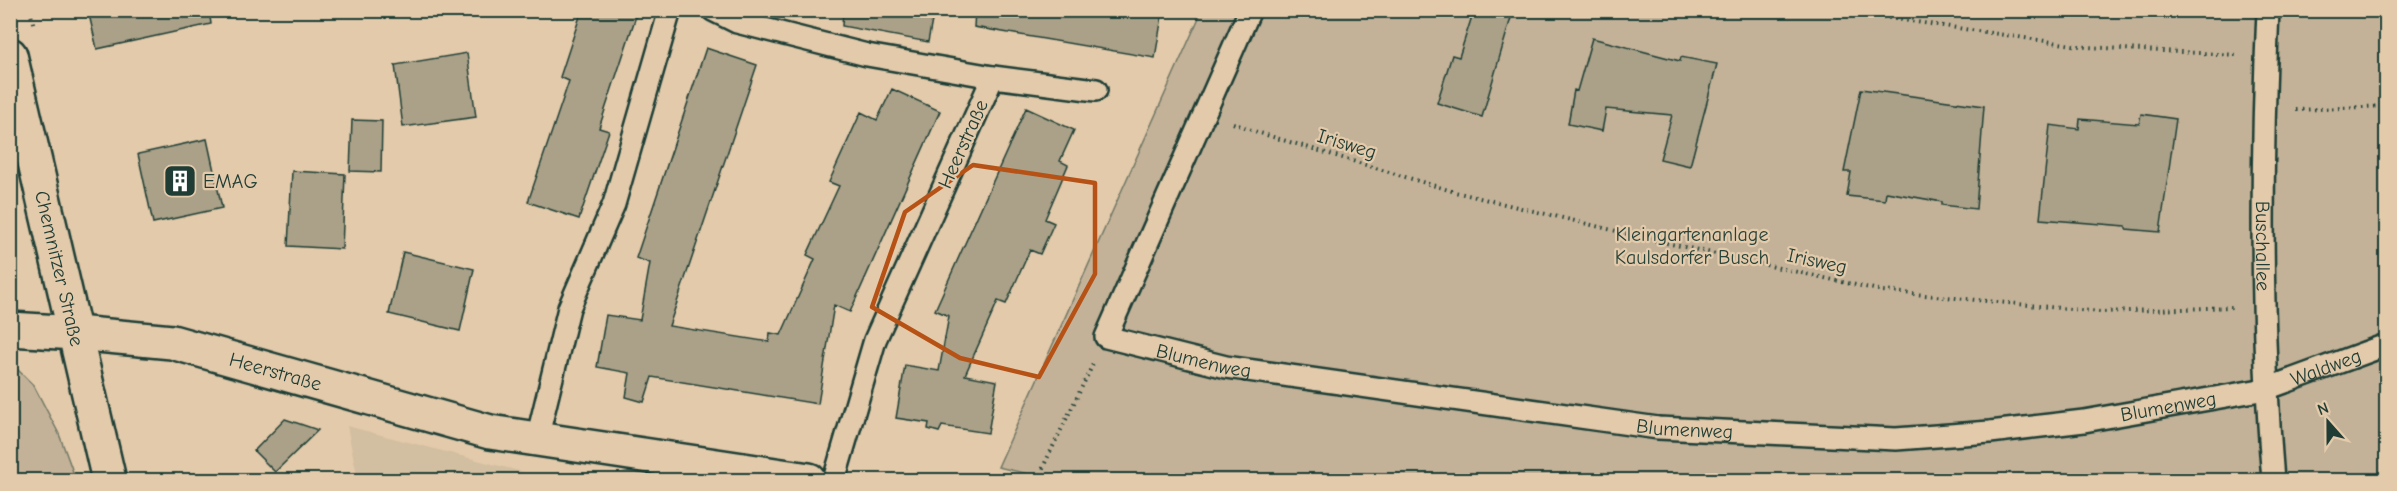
<svg xmlns="http://www.w3.org/2000/svg" width="2397" height="491" viewBox="0 0 2397 491" font-family="'Comic Neue',sans-serif">
  <rect width="100%" height="100%" fill="#e3caab"/>
  <filter id="ink" filterUnits="userSpaceOnUse"><feTurbulence type="fractalNoise" baseFrequency=".0167" numOctaves="2"/><feDisplacementMap in="SourceGraphic" scale="12" xChannelSelector="R" yChannelSelector="G"/><feConvolveMatrix kernelMatrix="1 2 1 2 8 2 1 2 1" color-interpolation-filters="sRGB"/></filter>
  <g filter="url(#ink)">
    <path fill="#d2bea0" d="M347,426L542,477L541,480H358Z"/>
    <path fill="#c3b298" stroke="#717866" stroke-width="1.5" d="M1202,11H2386V480H1055L998,467Z
      M11,363L34,386L59,434L76,480H11Z"/>
    <path fill="#aaa188" stroke="#1f3d34" stroke-width="1.5" d="M88,10H209L211,24L97,49Z
      M582,10H638L599,128L609,131L579,219L528,202L569,81L560,77Z
      M843,10H934L928,42L842,26Z
      M975,10H1163L1155,58L974,27Z
      M1474,10H1490L1511,18L1482,117L1437,103L1452,55L1459,57Z
      M1592,38L1680,61L1681,57L1717,64L1690,166L1660,159L1672,115L1606,109L1602,131L1568,124L1574,90L1577,91Z
      M706,48L757,65L669,326L769,342L770,333L781,335L815,259L807,255L839,186L829,182L861,112L877,120L892,89L940,111L850,312L834,305L818,404L652,377L644,402L626,397L630,373L597,367L606,315L640,320L650,263L636,258Z
      M467,53L476,117L403,127L395,65Z
      M1861,89L1984,106L1976,209L1942,205V202L1886,192L1885,200L1847,196L1851,172H1844Z
      M1026,108L1074,130L1060,161L1068,165L1045,219L1054,223L1040,254L1030,250L1006,304L998,301L965,375L997,381L988,433L942,426L939,432L928,429L929,423L896,418L905,365L939,371L949,316L935,310Z
      M2141,114L2176,119L2160,232L2126,229V226L2040,219L2050,125L2079,129L2080,119L2139,124Z
      M352,120L382,121L381,172L350,171Z
      M207,139L222,208L153,223L138,154Z
      M292,171L345,174L342,249L288,246Z
      M403,252L474,269L460,331L389,314Z
      M285,419L318,430L275,472L254,451Z"/>
    <g fill="none" stroke-linecap="round" stroke-linejoin="round">
      <g stroke="#1f3d34" stroke-width="26">
        <g id="lane">
          <path d="M713,10L737,22L867,55L993,77L875,340L834,480"/>
          <path id="s1" d="M1250,10L1106,337L1226,367L1658,428L1896,439L1990,432L2084,421L2266,389L2386,345"/>
          <path id="s2" d="M2268,10C2261,167 2260,324 2273,480"/>
          <path d="M993,77L1096,90"/>
          <path d="M537,439L569,308L614,204L670,10"/>
        </g>
      </g>
      <g stroke="#1f3d34" stroke-width="38">
        <g id="street">
          <path id="s3" d="M76,333L172,342L490,432L809,480"/>
        </g>
      </g>
      <g stroke="#1f3d34" stroke-width="38">
        <g id="secondary">
          <path id="s4" d="M10,55L109,480"/>
          <path d="M10,329L76,333"/>
        </g>
      </g>
      <path stroke="#1f3d34" stroke-width="4" stroke-dasharray="1.5 4.5" stroke-linecap="butt" d="M30,10L34,27
        M1835,10L2086,47L2237,55
        M2296,110L2386,106
        M1233,123L1260,133L1455,192L1662,242L1883,291L2101,312L2234,307
        M1039,480L1044,465L1093,364"/>
      <use href="#lane" stroke="#e3caab" stroke-width="21"/>
      <use href="#street" stroke="#e3caab" stroke-width="33"/>
      <use href="#secondary" stroke="#e3caab" stroke-width="33"/>
    </g>
  </g>
  <path fill="none" stroke="#b65216" stroke-width="4.5" stroke-linejoin="round" d="M973,165L1095,183V274L1039,377L960,358L872,307L905,212Z"/>
  <defs>
    <g id="building-square" transform="scale(1.725)"><rect x="-9" y="-9" width="18" height="18" rx="4" fill="#1f3d34" stroke="#e3caab"/><path d="M-4-6H4V6H1V3H-1V6H-4ZM-2.5-4.3h1.7v1.8h-1.7ZM.8-4.3h1.7v1.8H.8ZM-2.5-1h1.7V.8h-1.7ZM.8-1h1.7V.8H.8Z" fill="#fff"/></g>
  </defs>
  <g fill-rule="evenodd">
    <use href="#building-square" x="180" y="181"/>
  </g>
  <g text-anchor="middle" dominant-baseline="central" stroke-width="4.5" stroke-linejoin="round" paint-order="stroke">
    <g font-size="20" fill="#1f3d34" stroke="#e3caab">
      <text transform="translate(963 144) rotate(-66)">Heerstraße</text>
      <text transform="translate(1347 144) rotate(17)">Irisweg</text>
      <text stroke="none"><textPath href="#s2" startOffset="236">Buschallee</textPath></text>
      <text transform="translate(1817 261) rotate(12)">Irisweg</text>
      <text stroke="none"><textPath href="#s4" startOffset="219">Chemnitzer Straße</textPath></text>
      <text stroke="none"><textPath href="#s1" startOffset="458">Blumenweg</textPath></text>
      <text stroke="none"><textPath href="#s1" startOffset="1593">Waldweg</textPath></text>
      <text stroke="none"><textPath href="#s3" startOffset="204">Heerstraße</textPath></text>
      <text stroke="none"><textPath href="#s1" startOffset="1430">Blumenweg</textPath></text>
      <text stroke="none"><textPath href="#s1" startOffset="944">Blumenweg</textPath></text>
    </g>
    <g font-size="20" fill="#1f3d34" stroke="#e3caab" text-anchor="start">
      <text x="203" y="181">EMAG</text>
    </g>
    <g font-size="20" fill="#274339" stroke="#e3caab">
      <text x="1692" y="234">Kleingartenanlage<tspan x="1692" dy="23">Kaulsdorfer Busch</tspan></text>
    </g>
  </g>
  <rect width="2397" height="491" fill="none" stroke="#e3caab" stroke-width="36"/>
  <rect x="18" y="18" width="2361" height="455" fill="none" stroke="#1f3d34" stroke-width="2" filter="url(#ink)"/>
  <g transform="translate(2328 422) rotate(339)" stroke="#e3caab" stroke-width="4.5" paint-order="stroke">
  <path d="M0-4.5L10 22L0 15L-10 22Z" fill="#1f3d34"/>
  <text y="-9" font-size="16" font-weight="bold" text-anchor="middle" fill="#1f3d34">N</text>
  </g>
</svg>
